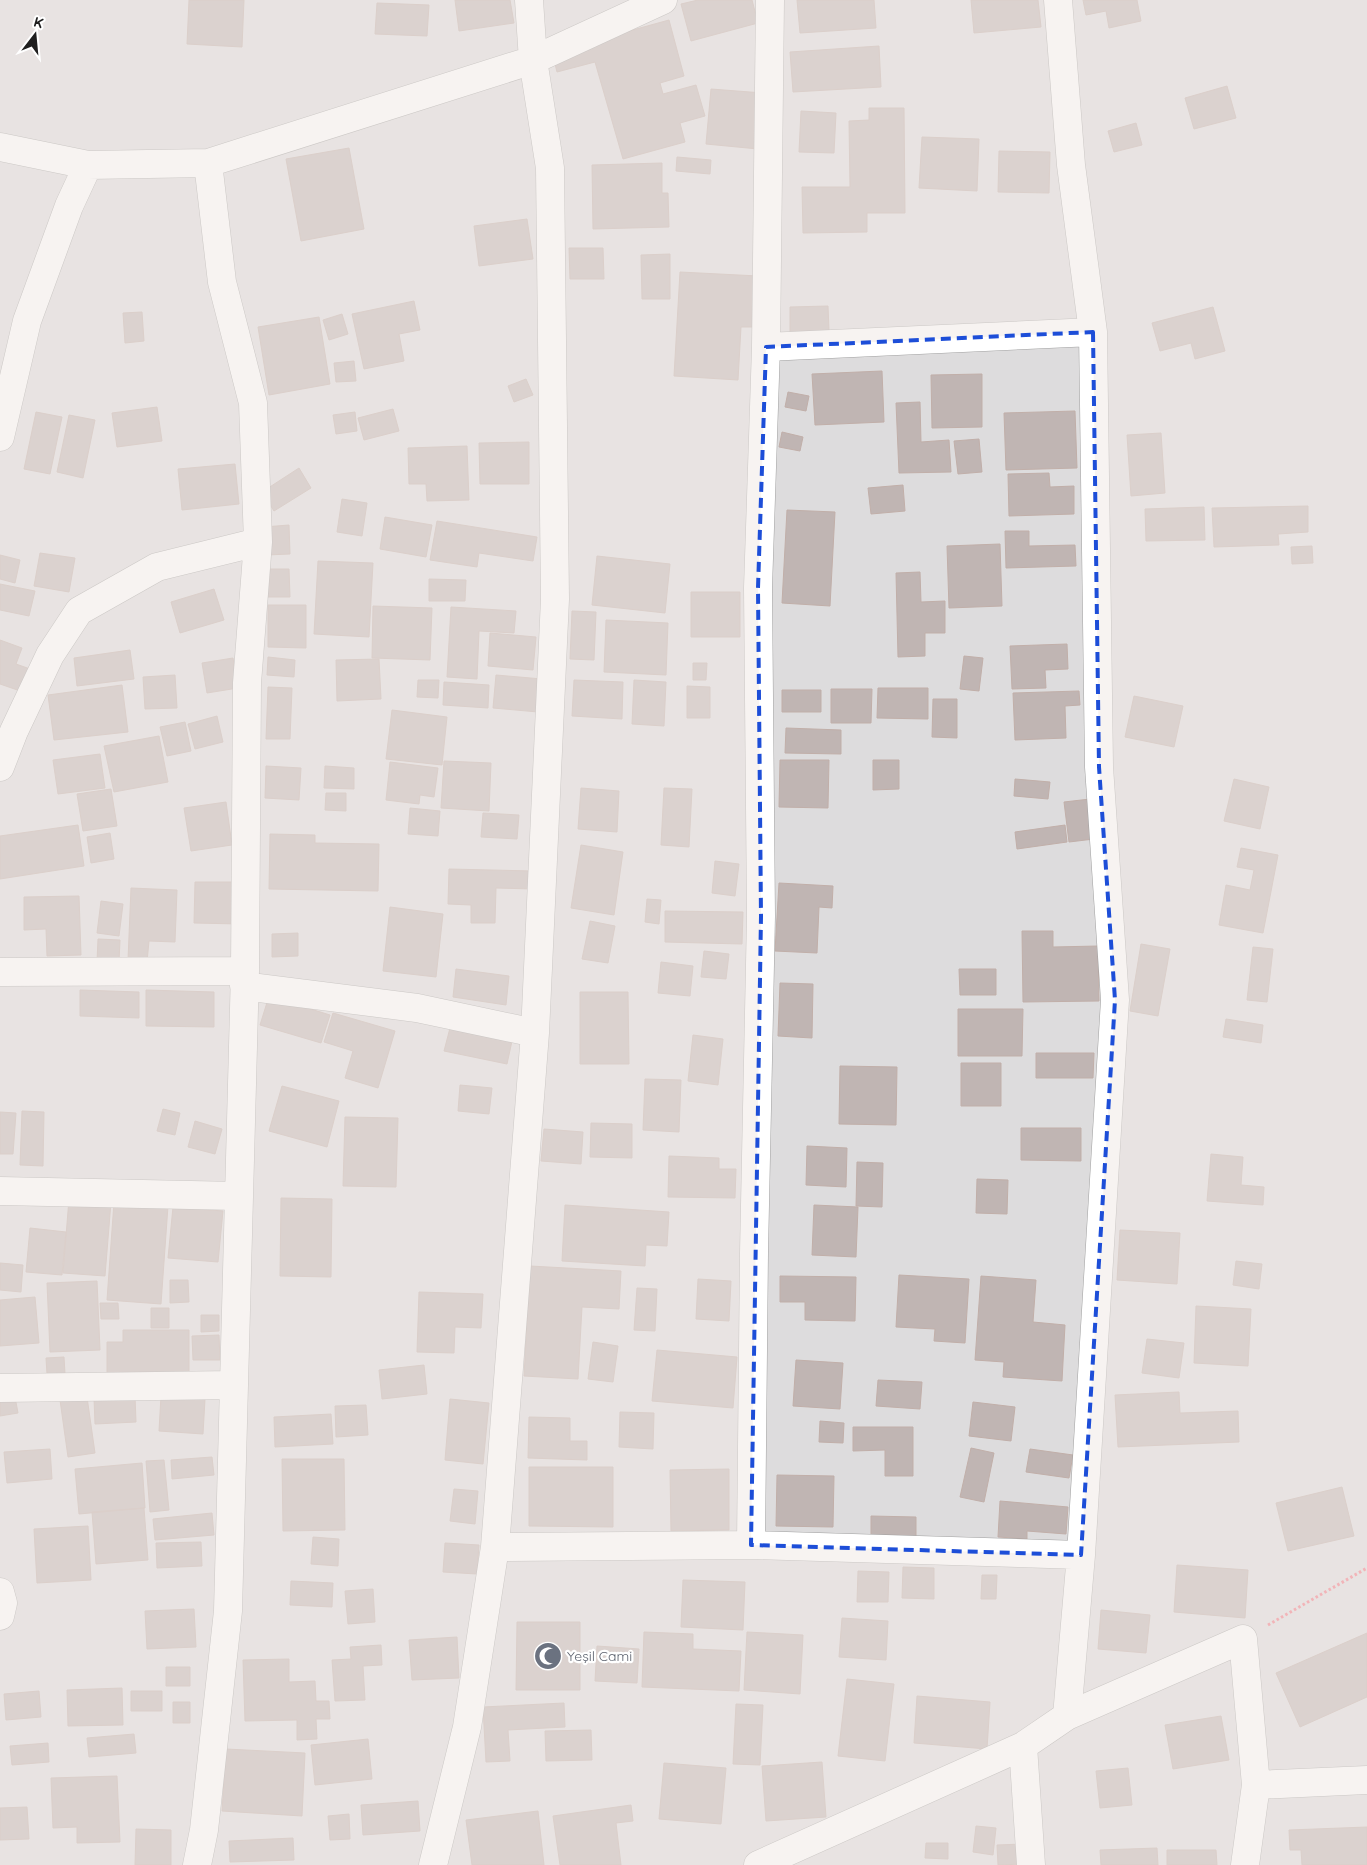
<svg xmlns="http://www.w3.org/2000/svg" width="1367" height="1865" viewBox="0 0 1367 1865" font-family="Quicksand,sans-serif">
  <rect width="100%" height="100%" fill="#f0eae6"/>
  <path fill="#dddcdd" d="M0,0H1367V1865H0Z"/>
  <path fill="#c0b5b3" stroke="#c1afa9" d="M189,0H244L242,47L187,44Z
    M455,0H510L514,23L459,31Z
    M698,0H752L758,23L691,41L681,4Z
    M797,0H874L876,28L800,33Z
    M971,0H1038L1041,27L974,33Z
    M1083,0H1137L1141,21L1109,28L1106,11L1086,15Z
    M377,3L429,5L427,36L375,34Z
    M669,20L684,76L660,83L663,94L696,85L705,116L680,123L685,142L623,159L595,62L557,72L553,56L582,44Z
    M879,46L881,87L793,92L790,52Z
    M1227,86L1236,118L1194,129L1185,98Z
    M711,89L763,93L758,149L706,144Z
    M869,108H904L905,213H867V232L803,233L802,187H850L849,121L869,120Z
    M801,111L836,113L834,153L799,152Z
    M1136,123L1142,145L1114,152L1108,131Z
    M922,137L979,139L977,191L919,188Z
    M349,148L364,229L301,241L286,159Z
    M999,151L1050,152L1049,193L998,192Z
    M677,157L711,160L710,174L676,171Z
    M662,163V193H668L669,227L593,229L592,165Z
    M527,219L533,259L479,266L474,226Z
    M569,248H603L604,279H570Z
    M670,254V299H642L641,255Z
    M680,272L758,276L755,327H741L738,380L674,376Z
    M414,301L420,330L399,334L404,361L364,369L352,314Z
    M828,306L829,331L790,333V307Z
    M1213,307L1225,351L1195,359L1191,343L1160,351L1152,323Z
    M142,312L144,341L125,343L123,313Z
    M342,314L348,334L329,340L323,320Z
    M319,317L330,384L269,395L258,327Z
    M354,361L356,381L336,382L334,363Z
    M882,371L884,422L815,425L812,374Z
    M982,374V427L932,428L931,375Z
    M526,379L533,395L514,402L508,386Z
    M788,392L809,396L806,411L785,407Z
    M920,402L921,442L949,440L951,472L899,473L896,403Z
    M157,407L162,441L117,447L112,413Z
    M393,409L399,431L364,440L358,418Z
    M1075,411L1077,468L1006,470L1004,413Z
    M36,412L62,417L50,474L24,469Z
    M355,412L357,431L336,434L333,415Z
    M69,415L95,420L83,478L57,472Z
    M782,432L803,437L800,451L779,447Z
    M1161,433L1165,493L1131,496L1127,435Z
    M979,439L982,472L958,474L954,441Z
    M529,442V484H480L479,443Z
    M467,446L469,500L427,501L426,484H409L408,448Z
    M235,464L239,504L182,510L178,469Z
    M299,468L311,488L274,511L262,492Z
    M1049,473L1050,487L1074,486V514L1009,516L1008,474Z
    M903,485L905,511L871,514L868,488Z
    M342,499L367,503L362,536L337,532Z
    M1308,506V532L1278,534L1279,545L1214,547L1212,508Z
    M1204,507L1205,540L1146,541L1145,509Z
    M787,510L835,512L830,606L782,603Z
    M385,517L432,525L426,557L380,549Z
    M437,521L537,537L533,561L479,553L477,567L430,560Z
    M289,525L290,554L266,555L264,527Z
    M1005,531H1029V546L1075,545L1076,566L1006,568Z
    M1000,544L1002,606L949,608L947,546Z
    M1312,546L1313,563L1292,564L1291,547Z
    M40,553L75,558L69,592L34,586Z
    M0,555L20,560L15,583L0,579Z
    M597,556L670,564L665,613L592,605Z
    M318,561L373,563L369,637L314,634Z
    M265,569H289L290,597H265Z
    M920,572L921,602L945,601V633H925V656L898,657L896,573Z
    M429,579L466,580L465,601H429Z
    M0,584L35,591L29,616L0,610Z
    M214,589L224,620L180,633L171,602Z
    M691,592H740V637H691Z
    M268,605H306V648L268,647Z
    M373,606L432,608L430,660L372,658Z
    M451,607L516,611L514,633L479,631L477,679L447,677Z
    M572,611L596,612L594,660L570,659Z
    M606,620L668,623L666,675L604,672Z
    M490,633L536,637L533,670L488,666Z
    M0,640L22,648L16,664L33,670L26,693L0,684Z
    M1067,644L1068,669L1045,670L1046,688L1012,689L1010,646Z
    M130,650L134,679L77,686L74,658Z
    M964,656L983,658L979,691L960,689Z
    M268,657L295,660L294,677L267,675Z
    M233,658L238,688L207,693L202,663Z
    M379,659L381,699L337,701L336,660Z
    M693,663H707L706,680H693Z
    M175,675L177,708L145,709L143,677Z
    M496,675L542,679L538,712L493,708Z
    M418,680H439L438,698L417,697Z
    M574,680L623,682L622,719L572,716Z
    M634,680L666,682L664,726L632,724Z
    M444,682L489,685L488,708L443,705Z
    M122,685L128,732L54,740L48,695Z
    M687,686L710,687V718H687Z
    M268,687L292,688L290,739H266Z
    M878,688H928V719L877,718Z
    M831,689H872L871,723H831Z
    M782,690H821V712H782Z
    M1079,691L1080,705L1065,706L1066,738L1015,740L1013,693Z
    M1134,696L1183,706L1174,747L1125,737Z
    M933,699H957V738L932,737Z
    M392,710L447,717L442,765L386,759Z
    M217,716L223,742L195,749L188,724Z
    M185,722L191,751L167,756L160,727Z
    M786,728L841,730V754L785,753Z
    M159,736L168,782L114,792L104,746Z
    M100,754L105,788L58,794L53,760Z
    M780,760H829L828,808L779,807Z
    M873,760H899V789L873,790Z
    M444,761L491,763L489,811L441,808Z
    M390,762L438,768L434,797L420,795L419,804L386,800Z
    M266,766L301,768L299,800L265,798Z
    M325,766L354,768V789L324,788Z
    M1015,779L1050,782L1048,799L1014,796Z
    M1234,779L1269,787L1260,829L1224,821Z
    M581,788L619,791L617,832L578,829Z
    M664,788L692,789L689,847L661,845Z
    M111,789L117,826L83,831L77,794Z
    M326,793H346V811L325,810Z
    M1090,799L1094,839L1069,842L1064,802Z
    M226,802L232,845L191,851L184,808Z
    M410,808L440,811L438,836L408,834Z
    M483,813L519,815L517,839L481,837Z
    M78,825L84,866L0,879V836Z
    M1065,825L1067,842L1017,849L1015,832Z
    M110,833L114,859L91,863L87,837Z
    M270,834L315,835V843L379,844L378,891L269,889Z
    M581,845L623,852L614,915L571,908Z
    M1241,848L1278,855L1263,933L1219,925L1226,885L1250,890L1254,870L1237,867Z
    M715,861L739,864L735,896L712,893Z
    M449,869L533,871V889L496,888L495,923H471V905L448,904Z
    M195,882H240V924L194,923Z
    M779,883L833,886L832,908L819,907L817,953L775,951Z
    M131,888L177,890L175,942L149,941L147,962L128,960Z
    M79,896L81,955L47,956L46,929L24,930V897Z
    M647,899L661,900L659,924L645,922Z
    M101,901L123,904L119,936L97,933Z
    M390,907L443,914L436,977L383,971Z
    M665,911L743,912L742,944L665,942Z
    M590,921L615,926L608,963L582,959Z
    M1022,931H1053V947L1098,946L1099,1001L1023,1002Z
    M298,933V956L272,957V934Z
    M98,939L120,940L119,962H97Z
    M1141,944L1170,949L1158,1016L1130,1011Z
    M1253,947L1273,949L1267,1002L1247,1000Z
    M704,951L729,954L726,979L701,977Z
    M661,962L693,966L690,996L658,993Z
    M456,969L509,976L506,1005L453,997Z
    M959,969H996V995H960Z
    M780,983L813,984L812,1038L778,1036Z
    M80,990L139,992V1018L80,1016Z
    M146,990L214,992V1027L146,1026Z
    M580,992H628L629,1064H580Z
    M269,996L330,1015L321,1043L260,1025Z
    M958,1009H1023L1022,1056H958Z
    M333,1013L395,1031L378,1088L345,1078L353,1051L324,1042Z
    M1226,1019L1263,1025L1261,1043L1223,1037Z
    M450,1028L512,1041L507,1064L444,1051Z
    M693,1035L723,1039L718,1085L688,1081Z
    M1036,1053H1094L1093,1078H1036Z
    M961,1063H1001V1106H961Z
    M840,1066L897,1067L896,1125L839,1124Z
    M645,1079L681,1080L679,1132L643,1130Z
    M460,1085L492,1088L489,1114L458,1111Z
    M282,1086L339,1101L327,1147L269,1131Z
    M163,1109L180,1113L175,1135L157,1131Z
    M22,1111L44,1112L43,1166L20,1165Z
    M0,1112L16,1113L13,1154H0Z
    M345,1117L398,1118L396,1187L343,1186Z
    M195,1121L222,1129L215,1154L188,1147Z
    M591,1123L632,1124V1158L590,1157Z
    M1021,1128H1081V1161L1021,1160Z
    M544,1129L583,1132L581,1164L541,1161Z
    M807,1146L847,1148L846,1187L806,1185Z
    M1211,1154L1243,1157L1241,1185L1264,1187L1263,1205L1207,1201Z
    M669,1156L719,1158V1169H736L735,1198L668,1197Z
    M857,1162L883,1163L882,1207L856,1206Z
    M977,1179L1008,1180L1007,1214L976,1213Z
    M281,1198L332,1199L331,1277L280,1276Z
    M69,1199L111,1202L105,1276L63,1273Z
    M114,1202L168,1206L161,1304L107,1300Z
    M565,1205L669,1212L667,1246L646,1245L645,1266L562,1261Z
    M814,1205L858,1207L856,1257L812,1255Z
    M173,1207L223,1211L218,1262L168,1258Z
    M30,1228L66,1232L62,1275L26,1272Z
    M1120,1230L1180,1233L1177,1284L1117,1280Z
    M1236,1261L1262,1264L1259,1289L1233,1285Z
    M0,1263L23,1265L21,1292L0,1290Z
    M530,1266L621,1271L619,1309L582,1307L578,1379L524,1376Z
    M899,1275L969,1279L965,1343L934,1341L935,1329L896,1327Z
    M780,1276L856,1277L855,1321L805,1320V1302H780Z
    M981,1276L1036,1280L1033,1322L1065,1325L1062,1381L1003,1377L1004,1362L975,1360Z
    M698,1279L731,1281L729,1321L696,1319Z
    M170,1280H188L189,1302L170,1303Z
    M97,1281L100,1350L50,1352L47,1283Z
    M637,1288L657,1289L655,1331L634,1330Z
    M419,1292L483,1294L481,1328L455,1327L454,1353L417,1352Z
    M35,1297L39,1343L0,1346V1300Z
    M100,1303H118L119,1319H101Z
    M1196,1306L1251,1309L1248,1366L1194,1363Z
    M151,1308H169V1328H151Z
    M201,1315H219V1331L201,1332Z
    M123,1330H189V1382H107V1342H123Z
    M219,1335L220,1360H193L192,1336Z
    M1147,1339L1184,1343L1179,1378L1142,1373Z
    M593,1342L618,1346L613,1382L588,1379Z
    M657,1350L737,1357L733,1408L652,1401Z
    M64,1357L65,1374H47L46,1358Z
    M796,1360L843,1363L840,1409L793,1406Z
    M424,1365L427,1394L382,1399L379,1370Z
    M878,1380L922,1382L920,1409L876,1406Z
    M1179,1392L1180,1413L1238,1411L1239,1442L1118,1447L1115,1395Z
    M135,1396L136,1422L95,1424L94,1398Z
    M161,1396L205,1399L203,1434L159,1431Z
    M15,1397L18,1413L0,1416V1399Z
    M87,1397L95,1453L68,1457L60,1400Z
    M450,1399L489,1403L483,1464L445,1460Z
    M973,1402L1015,1407L1011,1441L969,1436Z
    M366,1405L368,1435L336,1437L335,1406Z
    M620,1412L654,1413L653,1449L619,1447Z
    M331,1414L333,1444L275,1447L274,1417Z
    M529,1417L570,1418V1441H587V1460L528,1458Z
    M820,1421L844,1423L843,1443L819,1442Z
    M853,1427H913V1476H885V1450L853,1451Z
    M971,1448L994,1453L984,1502L960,1497Z
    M50,1449L52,1479L7,1483L4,1452Z
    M1030,1449L1073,1455L1069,1478L1026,1472Z
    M212,1457L214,1475L172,1479L171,1460Z
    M282,1459H344L345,1530L283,1531Z
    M164,1460L169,1510L150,1512L146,1461Z
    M142,1463L145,1508L79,1514L75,1469Z
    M529,1467H613V1527L529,1526Z
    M729,1469V1530L671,1531L670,1470Z
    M777,1475L834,1476L833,1527L776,1526Z
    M1342,1487L1354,1536L1288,1551L1276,1503Z
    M454,1489L478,1491L475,1524L450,1521Z
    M1000,1501L1068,1507L1066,1534L1027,1531V1539L998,1537Z
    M144,1508L148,1560L96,1564L92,1512Z
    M212,1513L214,1535L155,1540L153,1519Z
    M871,1516L916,1517V1538L871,1537Z
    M88,1526L91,1580L37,1583L34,1529Z
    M313,1537L339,1539L338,1566L311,1564Z
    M201,1542L202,1566L157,1568L156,1543Z
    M445,1543L479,1545L477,1574L443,1572Z
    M1177,1565L1248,1570L1245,1618L1174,1612Z
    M903,1567L934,1568V1599L902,1598Z
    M858,1571L889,1572L888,1602H857Z
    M982,1575H997L996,1599H981Z
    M683,1580L745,1582L743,1630L681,1627Z
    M291,1581L333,1583L332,1607L290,1605Z
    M373,1589L375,1622L348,1624L345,1591Z
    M194,1609L196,1647L147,1649L145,1611Z
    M1101,1610L1150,1615L1146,1653L1098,1649Z
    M842,1618L888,1621L886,1660L839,1657Z
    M517,1622H580V1690H516Z
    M644,1632L693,1634V1649L741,1651L739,1691L642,1687Z
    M747,1632L803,1635L800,1694L744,1690Z
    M1367,1633V1697L1300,1727L1276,1673Z
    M457,1637L459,1678L412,1680L409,1640Z
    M381,1645L382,1665L363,1666L365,1700L335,1701L332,1660L351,1659L350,1647Z
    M597,1646L639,1649L637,1683L595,1681Z
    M289,1659V1682L315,1681L316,1701H329L330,1719H316L317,1739L297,1740V1720L245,1721L243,1660Z
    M166,1667H190V1686H166Z
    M847,1679L894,1684L885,1761L838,1756Z
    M122,1688L123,1725L68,1726L67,1690Z
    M39,1691L41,1717L6,1720L4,1694Z
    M131,1691H162V1711H131Z
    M917,1696L990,1702L987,1749L914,1743Z
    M173,1702H190V1723H173Z
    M564,1703L565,1727L508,1730L510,1761L486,1762L483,1707Z
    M736,1704L763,1705L760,1765L733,1764Z
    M1221,1716L1229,1760L1173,1769L1165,1725Z
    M591,1730L592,1760L546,1761L545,1731Z
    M134,1734L136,1753L89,1757L87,1738Z
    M368,1739L372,1779L315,1785L311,1745Z
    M48,1743L49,1762L12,1765L10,1746Z
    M226,1749L305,1753L302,1816L222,1811Z
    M822,1762L826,1817L766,1821L762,1766Z
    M664,1763L726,1768L721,1824L659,1819Z
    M1128,1768L1132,1805L1100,1808L1096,1771Z
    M117,1776L120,1842L77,1843V1827L53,1828L51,1778Z
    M418,1801L420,1831L363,1835L361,1805Z
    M631,1805L633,1821L616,1823L621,1865H560L553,1816Z
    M27,1807L29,1839L0,1840V1808Z
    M538,1811L544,1865H472L466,1820Z
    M349,1814L350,1839L330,1840L328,1816Z
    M976,1826L996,1828L993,1855L973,1852Z
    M1367,1827V1865H1302L1301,1850H1290L1289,1830Z
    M136,1829L171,1830V1865H135Z
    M293,1838L294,1860L230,1862L229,1841Z
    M926,1843H948V1859L925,1858Z
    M1023,1844V1864L998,1865L997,1845Z
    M1157,1848L1158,1865H1101L1100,1850Z
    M1167,1850H1216L1217,1865H1167Z"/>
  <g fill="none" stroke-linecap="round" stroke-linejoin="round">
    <g stroke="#a0a0a0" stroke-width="29">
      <path id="minor" d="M770,0L766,347L758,588L761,916L754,1253L751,1545L1081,1555
        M1058,0L1071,165L1093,332L1099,767L1115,1000L1081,1555L1067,1716
        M0,147L88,165L208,163L533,60L663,0
        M766,347L1093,332
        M0,437L27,321L69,206L88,165
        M0,767L14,731L50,655L79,611L157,567L258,542
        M0,972L245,971
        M244,986L417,1008L535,1033
        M0,1191L238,1196
        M0,1388L234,1385
        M495,1547L751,1545
        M0,1592L3,1603L0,1616
        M1023,1746L1031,1865
        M1256,1785L1367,1780
        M197,1865L204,1830L228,1611L245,971L247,683L258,542L253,403L222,282L208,163
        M433,1865L467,1727L495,1547L535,1033L555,599L550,168L533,60L529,0
        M758,1865L1023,1746L1067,1716L1243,1639L1256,1785L1245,1865"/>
    </g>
    <path stroke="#f37482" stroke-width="3" stroke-dasharray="2.5 2.5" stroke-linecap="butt" d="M1268,1625L1367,1568"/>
    <use href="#minor" stroke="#fff" stroke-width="28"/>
  </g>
  <path d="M0 0H1367V1865H0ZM1093,332L1099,767L1115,1000L1081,1555L751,1545L761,916L758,588L766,347Z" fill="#f0eae6" fill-opacity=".55" fill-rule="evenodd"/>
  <path fill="none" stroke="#1d4ed8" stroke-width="4" stroke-dasharray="10 6" stroke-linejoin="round" d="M1093,332L1099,767L1115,1000L1081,1555L751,1545L761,916L758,588L766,347Z"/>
  <defs>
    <g id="mosque-disc" transform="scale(1.4375)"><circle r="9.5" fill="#6b7280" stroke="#fff"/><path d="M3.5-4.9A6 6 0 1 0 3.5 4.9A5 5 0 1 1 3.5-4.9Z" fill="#fff"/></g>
  </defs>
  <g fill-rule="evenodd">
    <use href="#mosque-disc" x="548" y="1656"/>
  </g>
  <g text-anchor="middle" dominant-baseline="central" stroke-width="4.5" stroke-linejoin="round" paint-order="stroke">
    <g font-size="14" fill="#5b616d" stroke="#fff" text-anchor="start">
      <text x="567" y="1656">Yeşil Cami</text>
    </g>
  </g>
  <g transform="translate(35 35) rotate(16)" stroke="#ffffff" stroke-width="4" paint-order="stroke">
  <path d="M0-4L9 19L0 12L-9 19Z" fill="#1f1f1f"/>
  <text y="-8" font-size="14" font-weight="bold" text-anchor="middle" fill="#1f1f1f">K</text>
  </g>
</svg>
